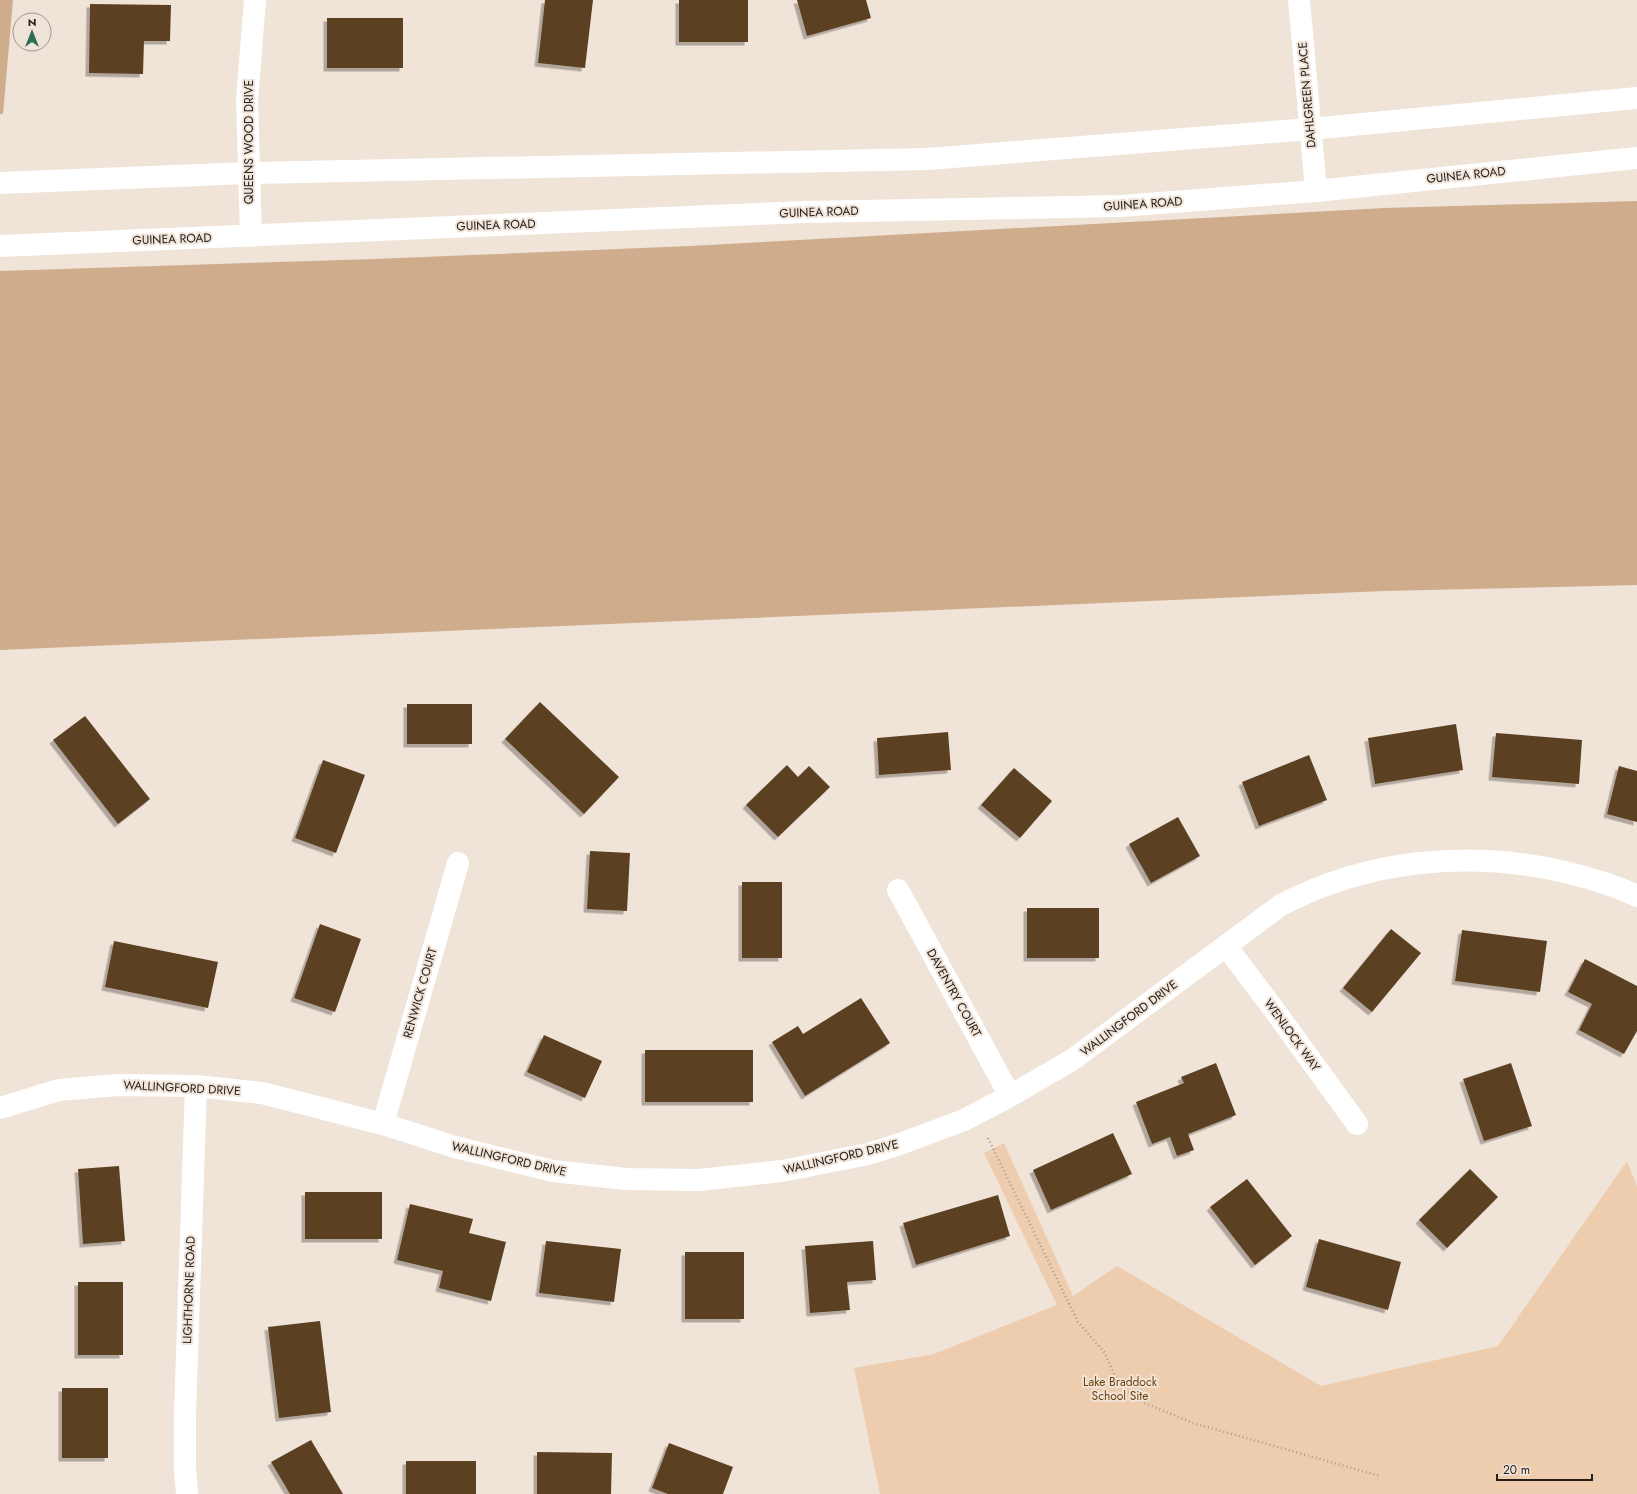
<svg xmlns="http://www.w3.org/2000/svg" width="1637" height="1494" viewBox="0 0 1637 1494" font-family="Jost,sans-serif">
  <defs>
    <filter id="shadow"><feDropShadow dx="-3.5" dy="3.5" stdDeviation="0" flood-color="#0004"/></filter>
  </defs>
  <rect width="100%" height="100%" fill="#f0e3d8"/>
  <path fill="#eecdae" d="M1004,1143L1073,1296L1117,1266L1321,1386L1498,1346L1627,1161L1637,1186V1494H880L854,1368L934,1354L1057,1305L984,1153Z"/>
  <path fill="#ceac8c" d="M0,0H13L3,114H0Z
    M1637,201V585L1384,591L0,650V271L375,259L690,246L1384,208Z"/>
  <path fill="#5c4023" filter="url(#shadow)" d="M545,0H593L585,68L538,63Z
    M679,0H748V42H679Z
    M797,0H866L871,18L807,36Z
    M90,4L171,5L170,41H144L143,74L89,73Z
    M327,18H403V68H327Z
    M540,702L619,777L584,814L505,739Z
    M407,704H472V744H407Z
    M85,716L150,799L118,824L53,740Z
    M1456,724L1463,770L1375,784L1368,738Z
    M948,732L951,770L879,775L877,738Z
    M1496,733L1582,740L1579,784L1492,777Z
    M1309,755L1327,800L1259,826L1242,782Z
    M323,760L365,775L336,853L295,838Z
    M787,765L798,777L809,766L830,787L778,837L746,805Z
    M1619,766L1637,771V822L1607,814Z
    M1014,768L1052,801L1020,838L981,805Z
    M1178,817L1200,856L1151,883L1129,844Z
    M590,851L630,853L627,911L587,909Z
    M742,882H782V958H742Z
    M1027,908H1099V958H1027Z
    M320,924L361,939L335,1012L294,998Z
    M1391,929L1421,953L1372,1012L1343,988Z
    M1462,930L1547,941L1540,992L1455,981Z
    M114,941L218,962L208,1008L105,987Z
    M1585,959L1637,986V1031L1624,1054L1579,1030L1592,1004L1568,992Z
    M861,998L890,1043L805,1096L772,1042L798,1026L803,1034Z
    M544,1035L602,1061L585,1098L527,1072Z
    M645,1050H753V1102H645Z
    M1216,1063L1236,1115L1188,1134L1194,1150L1177,1156L1170,1137L1152,1144L1136,1102L1184,1083L1181,1077Z
    M1511,1063L1532,1126L1484,1141L1463,1079Z
    M1113,1133L1132,1174L1051,1210L1033,1170Z
    M119,1166L125,1241L83,1244L78,1169Z
    M1470,1169L1498,1197L1447,1248L1419,1220Z
    M1247,1179L1292,1236L1255,1265L1210,1207Z
    M305,1192H382V1239H305Z
    M998,1195L1010,1236L916,1265L903,1223Z
    M410,1204L473,1219L469,1233L506,1242L491,1301L439,1288L443,1271L397,1260Z
    M1319,1239L1401,1262L1388,1310L1306,1287Z
    M546,1241L621,1249L614,1302L539,1293Z
    M873,1241L876,1280L847,1282L850,1310L810,1313L805,1246Z
    M685,1252H744V1319H685Z
    M78,1282H123V1355H78Z
    M320,1321L331,1412L279,1418L268,1327Z
    M62,1388H108V1458H62Z
    M311,1440L343,1494H290L271,1462Z
    M669,1443L733,1467L723,1494H668L652,1488Z
    M537,1452L612,1453L611,1494H537Z
    M406,1461H476V1494H406Z"/>
  <g fill="none" stroke-linecap="round" stroke-linejoin="round">
    <path stroke="#a59b92" stroke-width="2.5" stroke-dasharray="1 3" stroke-linecap="butt" d="M988,1138L1078,1322L1104,1352L1119,1384L1137,1400L1193,1423L1380,1476"/>
    <path stroke="#fff" stroke-width="22" d="M1299,0L1316,191
      M251,236L247,99L255,0
      M898,890L1010,1096
      M1226,946L1275,1011L1357,1124
      M0,1108L59,1090L118,1085L196,1086L262,1093L383,1124L455,1147L553,1171L626,1179L699,1180L782,1171L868,1154L900,1144L964,1120L1010,1096L1072,1060L1281,905C1369,859 1470,850 1565,872C1590,878 1614,885 1637,896
      M383,1124L458,863
      M187,1494L185,1470V1414L196,1086"/>
    <path stroke="#fff" stroke-width="22" d="M0,183L249,173L927,159L1310,129L1637,98
      M0,246L805,212L1121,206L1316,191L1637,158"/>
  </g>
  <g text-anchor="middle" dominant-baseline="central" stroke-width="4" stroke-linejoin="round" paint-order="stroke">
    <g font-size="12" fill="#25201c" stroke="#f0e3d8">
      <text transform="translate(1307 95) rotate(-95)">DAHLGREEN PLACE</text>
      <text transform="translate(249 142) rotate(-90)">QUEENS WOOD DRIVE</text>
      <text transform="translate(1466 175) rotate(-6)">GUINEA ROAD</text>
      <text transform="translate(1143 204) rotate(-4)">GUINEA ROAD</text>
      <text transform="translate(819 212) rotate(-2)">GUINEA ROAD</text>
      <text transform="translate(496 225) rotate(-2)">GUINEA ROAD</text>
      <text transform="translate(172 239) rotate(-2)">GUINEA ROAD</text>
      <text transform="translate(420 993) rotate(-74)">RENWICK COURT</text>
      <text transform="translate(954 993) rotate(61)">DAVENTRY COURT</text>
      <text transform="translate(1129 1018) rotate(-37)">WALLINGFORD DRIVE</text>
      <text transform="translate(1292 1035) rotate(54)">WENLOCK WAY</text>
      <text transform="translate(182 1088) rotate(3)">WALLINGFORD DRIVE</text>
      <text transform="translate(841 1157) rotate(-13)">WALLINGFORD DRIVE</text>
      <text transform="translate(509 1159) rotate(13)">WALLINGFORD DRIVE</text>
      <text transform="translate(189 1290) rotate(-88)">LIGHTHORNE ROAD</text>
    </g>
    <g font-size="12" fill="#6c3f08" stroke="#f0e3d8">
      <text x="1120" y="1382">Lake Braddock<tspan x="1120" dy="14">School Site</tspan></text>
    </g>
  </g>
  <g transform="translate(32 32)"><circle r="19" fill="#f0e3d8" stroke="#9f958d"/>
  <path d="M0-3L7 15L0 10L-7 15Z" fill="#326d58"/>
  <text y="-6" font-size="11" font-weight="bold" text-anchor="middle" fill="#25201c">N</text>
  </g>
  <path d="M1497 1474v6h95v-6" fill="none" stroke="#25201c" stroke-width="2"/>
  <text x="1503" y="1474" font-size="12" fill="#25201c" stroke="#f0e3d8" stroke-width="3" paint-order="stroke">20 m</text>
</svg>
